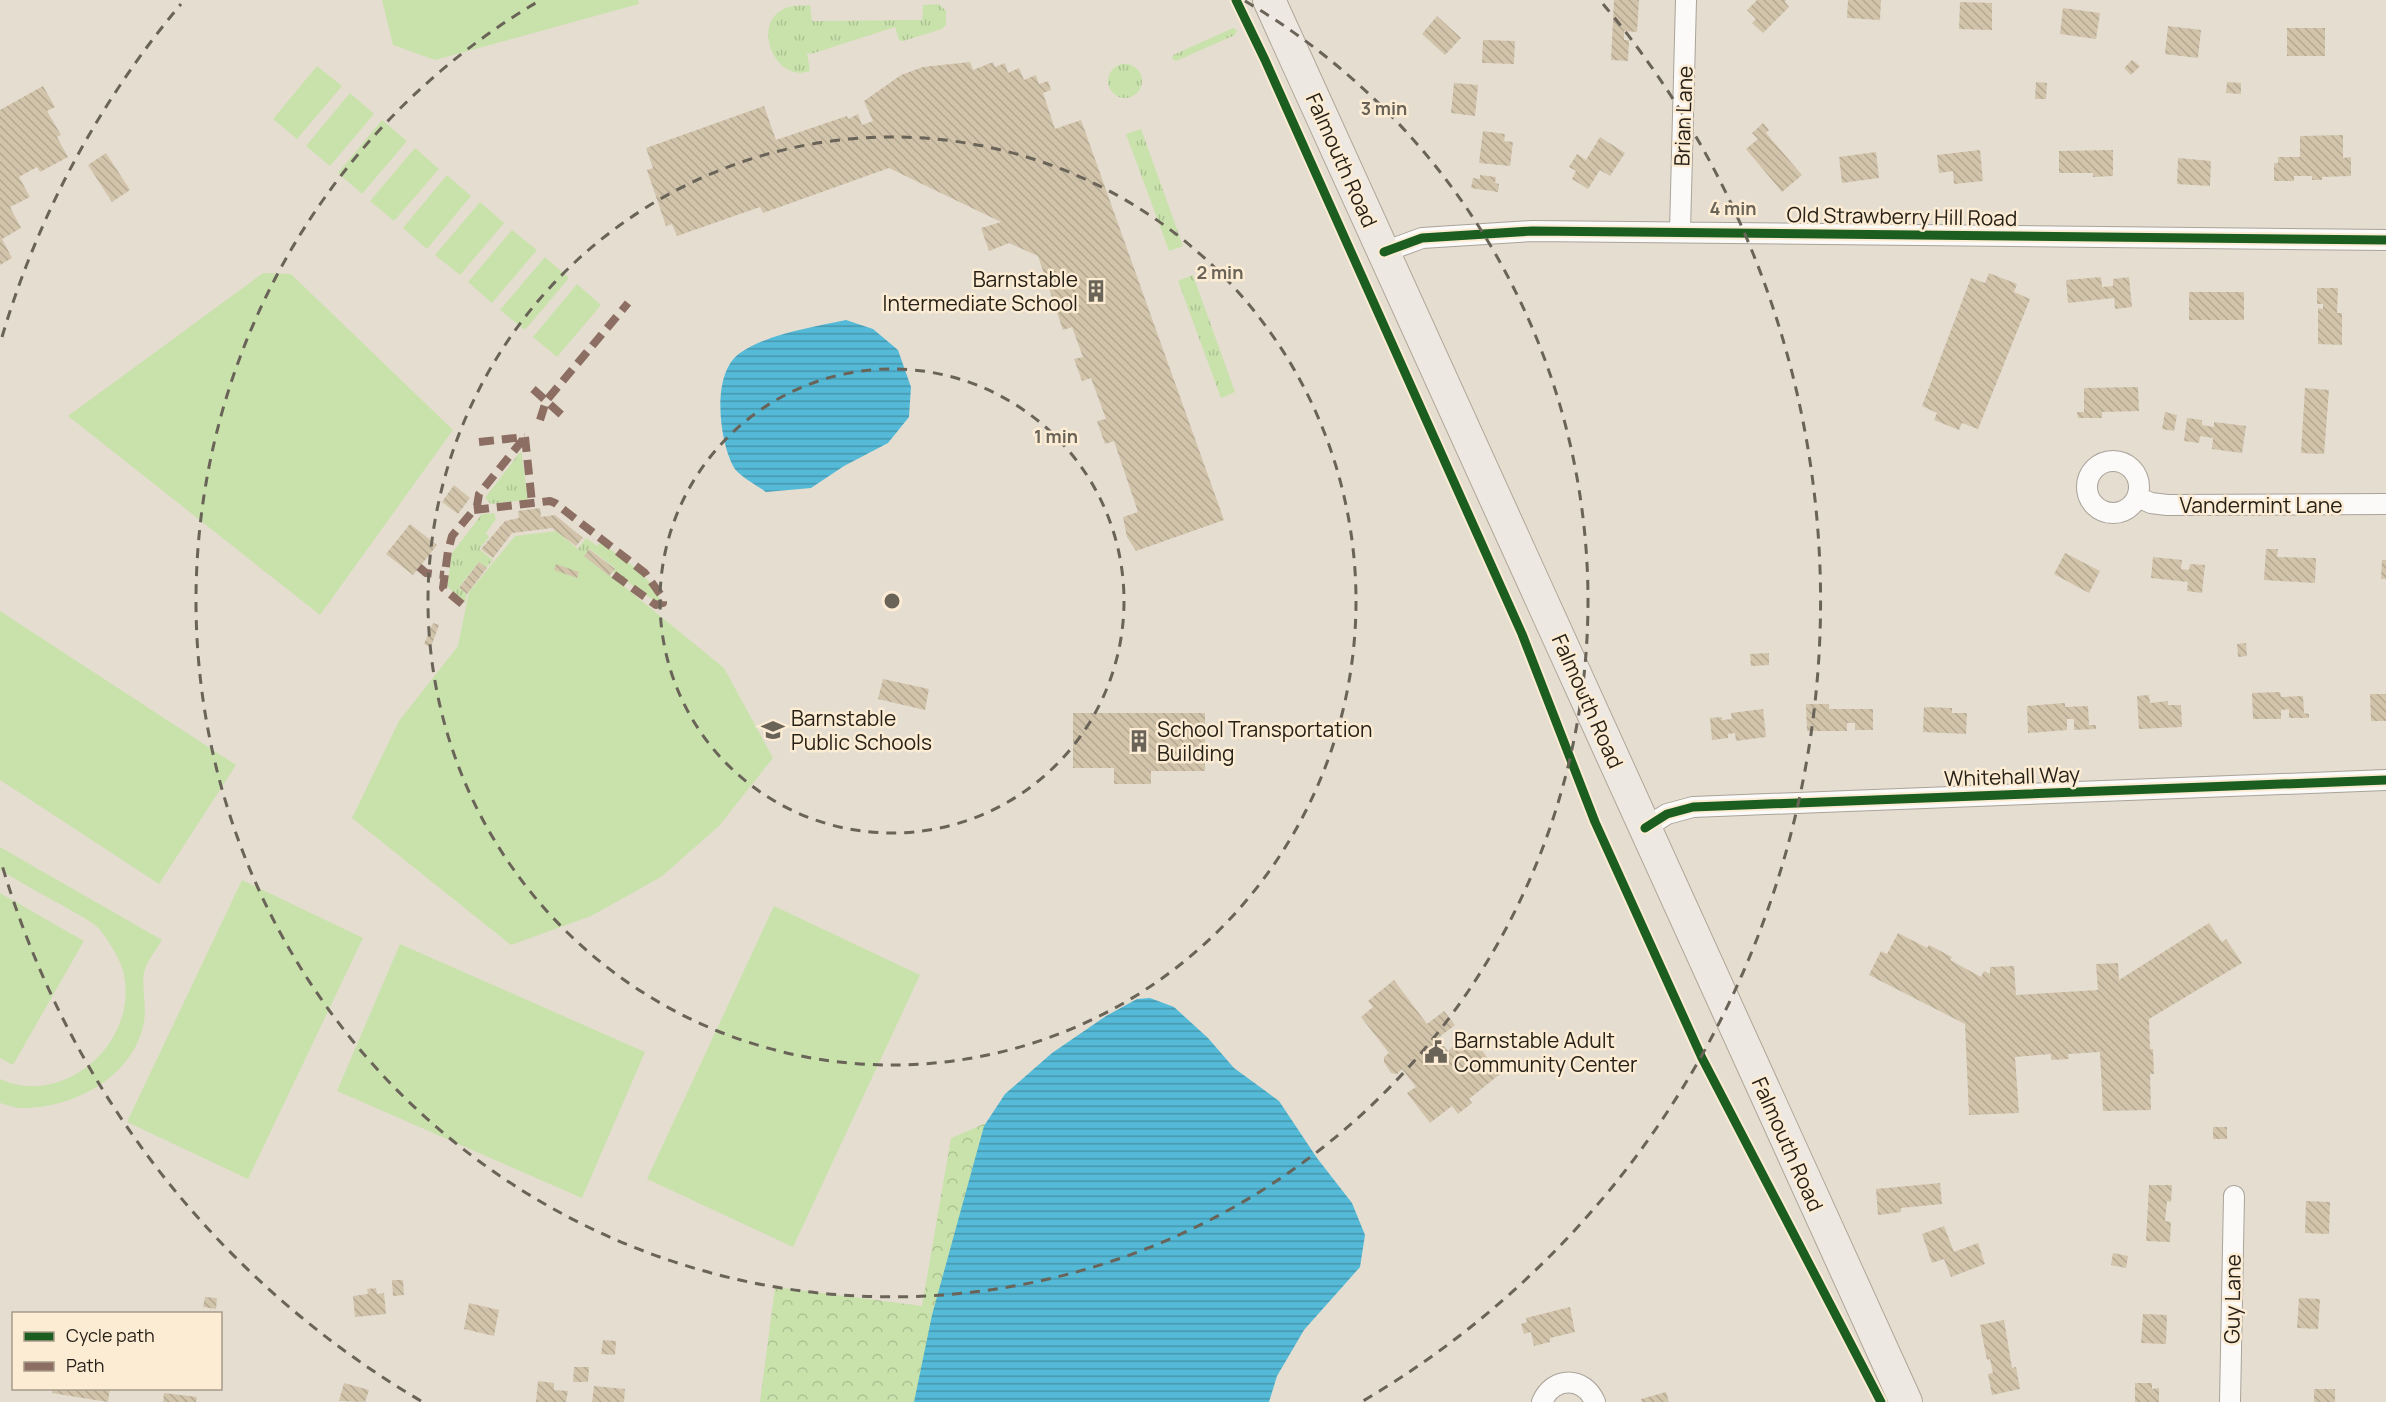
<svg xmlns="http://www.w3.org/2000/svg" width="2386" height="1402" viewBox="0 0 2386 1402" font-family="Manrope,sans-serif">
  <defs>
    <pattern id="grass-tufts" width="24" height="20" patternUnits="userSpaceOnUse" patternTransform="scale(1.5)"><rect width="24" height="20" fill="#c9e2ac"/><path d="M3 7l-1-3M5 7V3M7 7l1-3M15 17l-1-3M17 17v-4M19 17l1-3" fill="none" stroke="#adc293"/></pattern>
    <pattern id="park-crowns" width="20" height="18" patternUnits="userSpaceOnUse" patternTransform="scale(1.5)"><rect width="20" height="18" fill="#c9e2ac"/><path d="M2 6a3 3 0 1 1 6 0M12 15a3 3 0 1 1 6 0" fill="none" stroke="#adc293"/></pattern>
    <pattern id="water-rules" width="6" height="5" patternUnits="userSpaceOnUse" patternTransform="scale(1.5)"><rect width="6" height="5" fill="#55bad7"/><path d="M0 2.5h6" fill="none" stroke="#4697ad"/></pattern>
    <pattern id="building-back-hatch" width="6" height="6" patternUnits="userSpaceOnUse" patternTransform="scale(1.5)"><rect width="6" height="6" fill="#d2c4ab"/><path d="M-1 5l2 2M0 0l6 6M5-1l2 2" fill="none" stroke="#b4a892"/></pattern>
  </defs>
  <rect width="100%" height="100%" fill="#e5ddd0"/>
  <path fill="url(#grass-tufts)" d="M810,5L812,21L922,20L923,5L939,4L946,11V25L942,29L903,41L899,40L895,27L811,54L807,53L810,71C774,84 750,21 786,8C793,5 802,6 810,5Z
    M1233,28L1237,30L1235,35L1176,61L1172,59L1173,55Z
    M1108 81a17 17 0 1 1 34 0a17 17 0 1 1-34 0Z
    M1141,129L1183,246L1169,251L1126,134Z
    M1193,275L1235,392L1221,398L1178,281Z
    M521,451L528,498L526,500L491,504L485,498Z
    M494,513L496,519L486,533L489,537L479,549L493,560L486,568L479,562L459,587L467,594L465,603L447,586L452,553L482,514Z
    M586,538L597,546L601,542C622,559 652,575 661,602L658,603L613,572L615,568L590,549L584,556L577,550Z"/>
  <path fill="url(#park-crowns)" d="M1196,1033L1204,1402H760L775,1287L922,1306L951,1138Z"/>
  <path fill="#c9e2ac" d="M382,0H638L639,4L435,60L393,45Z
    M317,66L342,86L297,139L273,119Z
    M350,93L374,114L330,166L306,146Z
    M382,120L407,141L362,194L338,173Z
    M415,148L439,169L394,221L370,201Z
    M447,175L471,196L427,249L403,228Z
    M480,202L504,223L460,275L435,255Z
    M512,230L537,250L492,303L468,282Z
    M545,257L569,278L525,330L500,310Z
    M263,273L291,274L453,430L320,615L68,416Z
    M577,284L601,305L557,357L533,337Z
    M556,531L724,668L773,758L719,826L661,877L591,916L511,945L352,818L399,721L458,646L469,592L515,536Z
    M0,611L236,765L159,884L0,780Z
    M0,847L162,940C157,949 147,961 144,972C141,985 148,1009 143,1027C130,1079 73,1108 22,1108C15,1108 7,1105 0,1103V1079C65,1109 141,1040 123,971C120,959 109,942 101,931C93,921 78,915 67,908C45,896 22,883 0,870Z
    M242,880L363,938L248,1179L127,1122Z
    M0,893L84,941L13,1065L0,1058Z
    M774,906L920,975L793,1247L647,1179Z
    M400,944L645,1052L582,1198L337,1091Z"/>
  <path fill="url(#water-rules)" d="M846,320L873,329L898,350L911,387L909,417L888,443L844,466L811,488L766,492C757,485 738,476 733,466C719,439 711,373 740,353C767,334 814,327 846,320Z
    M1150,998L1174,1007L1208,1038L1234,1068L1279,1101L1317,1158L1352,1203L1365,1235L1360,1267L1304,1330L1277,1376L1269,1402H914L932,1315L984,1126L1005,1094L1052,1053L1106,1016L1137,999Z"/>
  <path fill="url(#building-back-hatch)" d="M1614,0H1639L1637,32L1624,31V40H1629L1628,61L1611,60Z
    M1757,0H1786L1785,2L1789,7L1763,33L1752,23L1756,19L1747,10Z
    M1848,0H1881L1880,20L1847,18Z
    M1960,2L1992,3V30L1959,29Z
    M2063,8L2100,13L2096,39L2060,34Z
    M1437,16L1461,38L1445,55L1422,34Z
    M2168,26L2201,30L2198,58L2165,54Z
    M2287,28H2325V56H2287Z
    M1483,40L1515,41L1514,64L1482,63Z
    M2132,60L2140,66L2131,75L2124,68Z
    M970,62L973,70L993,62L995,67L1005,63L1008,73L1019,68L1024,80L1036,75L1039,84L1048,81L1051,90L1043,93L1055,129L1081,120L1224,520L1136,551L1127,537L1123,517L1138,512L1114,441L1105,444L1097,421L1106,419L1091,378L1082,381L1074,359L1083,357L1072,327L1063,330L1038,256L1009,243L989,251L981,228L1001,222L889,168L763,213L760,207L677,236L672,224L666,226L647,170L653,168L646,148L764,106L776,140L847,116L848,119L858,114L862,125L873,121L864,101L901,75L923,67Z
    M2036,82L2047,83L2046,99H2035Z
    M2227,82L2241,83V94L2226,93Z
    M1454,83L1478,85L1475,116L1451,113Z
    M43,86L55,107L47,111L61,135L57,137L68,157L40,172L37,167L19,177L30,197L10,207L21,228L2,239L12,258L0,265V110Z
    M1763,123L1769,130L1766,133L1802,175L1782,192L1746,149L1758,139L1752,133Z
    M1483,131L1505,134L1504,141L1513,142L1510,166L1479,163Z
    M2343,135V158L2351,157V176L2322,177V180H2312V176H2294V181H2274V163H2278V157H2300V136Z
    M1600,137L1625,153L1610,176L1600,170L1588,189L1572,179L1576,171L1569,167L1577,154L1586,160Z
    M1980,150L1983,181L1954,184L1953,171L1939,173L1937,155Z
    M2113,150V176L2093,177V173H2059V151Z
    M1876,152L1879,178L1842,183L1839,157Z
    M106,153L130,190L112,202L88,165Z
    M2178,158L2211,161L2210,186L2177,184Z
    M1480,175L1496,177L1495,183L1499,184L1498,192L1471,188L1473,178L1480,179Z
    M1989,273L2017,284L2014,292L2030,299L1978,429L1962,423L1959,430L1934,420L1937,413L1922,406L1971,278L1985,283Z
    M2101,277L2102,287L2113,286V279L2129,277L2132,307L2115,309L2114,298L2068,303L2066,280Z
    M2317,288H2338L2337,313H2342V345L2318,344V308L2323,309V304H2317Z
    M2189,292H2244V320H2189Z
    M2138,387L2139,411L2102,412V418H2078L2077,412H2084V388Z
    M2305,388L2329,390L2324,454L2301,453Z
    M2165,412L2177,415L2174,431L2162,429Z
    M2187,418L2202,420V425L2214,427V422L2246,426L2242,453L2212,449L2213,438L2200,436L2199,443L2184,441Z
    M454,485L470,498L458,514L442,502Z
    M540,508L541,517L555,515L583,538L576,546L552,528L512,533L493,558L481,549L505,521L519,518L518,511Z
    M410,524L437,545L413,575L386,554Z
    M589,549L615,569L609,576L584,556Z
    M2266,549H2278L2277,557L2316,558L2315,583L2264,580Z
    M2065,553L2100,571L2089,593L2054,574Z
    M2153,557L2182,560L2181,569L2189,570L2190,564L2205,565L2202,593L2187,591L2188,582L2151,578Z
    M2382,560H2386V579H2381Z
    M479,562L487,568L467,594L459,588Z
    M556,564L579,572L577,578L554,570Z
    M433,623L439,625L431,647L424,644Z
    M2246,643L2247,656L2238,657L2237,644Z
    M1769,653V665L1751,666L1750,654Z
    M883,679L929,689L925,710L878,699Z
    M2280,692L2281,697L2303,696L2304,713L2309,714V718H2289V709L2281,710V719H2253L2252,693Z
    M2370,694H2386V721H2371Z
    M2149,695L2150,703L2168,701V705H2181L2182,727L2139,729L2137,696Z
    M2065,703V707L2088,706L2089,725H2096V729L2074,730V719H2067V730L2028,733L2027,706Z
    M1806,704H1829V709H1873V730H1855V723H1847V731H1807Z
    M1924,707L1952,708V713H1967L1966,734L1923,732Z
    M1763,709L1766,737L1736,741L1735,733L1728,734V738L1712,740L1710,718L1722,717V720L1732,719L1731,713Z
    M1073,713H1205V771H1151V784H1114V768H1073Z
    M2209,923L2222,942L2226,939L2242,963L2149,1019L2150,1049H2153L2154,1074H2150L2151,1110L2103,1111L2100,1052L2068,1054L2069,1059L2051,1060V1054L2015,1057L2019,1113L1969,1115L1965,1024L1869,975L1881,951L1887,954L1898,933L1927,948L1929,945L1952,957L1950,960L1981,977L1984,971L1990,974V967L2014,966L2016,995L2098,990L2096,964L2118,963L2119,980Z
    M1394,980L1427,1024L1444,1011L1455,1025L1438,1038L1448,1051L1469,1034L1500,1074L1469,1099L1472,1103L1458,1114L1452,1106L1430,1123L1407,1093L1416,1087L1402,1069L1397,1074L1391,1073L1384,1062V1057L1389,1053L1361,1017L1373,1007L1368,1001Z
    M2213,1127H2227V1139H2213Z
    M1940,1183L1942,1204L1901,1208V1212L1878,1215L1876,1189Z
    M2149,1185H2172L2171,1202L2167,1201L2165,1221L2171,1222L2170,1242L2146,1241Z
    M2306,1201L2330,1202L2329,1234L2305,1233Z
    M1944,1226L1954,1252L1978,1243L1985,1264L1951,1277L1944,1259L1932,1263L1922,1234Z
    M2113,1253L2128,1256L2126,1268L2111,1265Z
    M392,1280H403L404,1295L393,1296Z
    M376,1288L377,1294L384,1293L386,1314L355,1317L353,1296L368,1294L367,1289Z
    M205,1297L217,1298L216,1309L203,1307Z
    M2299,1298L2320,1299L2318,1329L2297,1328Z
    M469,1303L499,1310L494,1336L464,1329Z
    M1570,1307L1575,1332L1550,1338V1342L1534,1346L1531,1332L1524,1334L1521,1324L1527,1322L1526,1318Z
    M2143,1314L2167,1315L2166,1344L2141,1343Z
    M2004,1320L2012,1368L2016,1367L2020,1389L1992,1395L1988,1374L1993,1373L1990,1359L1987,1360L1980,1325Z
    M603,1340L616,1341L615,1355L601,1354Z
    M574,1367H589L588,1382H573Z
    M538,1381L554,1383V1390L568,1391L566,1402H536Z
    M344,1383L369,1390L365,1402L339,1401Z
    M2135,1383H2152V1389L2159,1388V1402H2135Z
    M594,1386L625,1389L624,1402H592Z
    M53,1388H110L108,1402L52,1393Z
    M2314,1389H2335V1402H2314Z
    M1666,1392L1669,1402H1642L1641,1399Z
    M164,1393L197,1397L196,1402H163Z"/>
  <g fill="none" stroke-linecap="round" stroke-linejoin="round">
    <g stroke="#a9a399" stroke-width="22">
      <path id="minor" d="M1680,231L1686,0
        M1384,252L1422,238L1532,231L2386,240
        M2087 487a26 26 0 1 1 52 0a26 26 0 1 1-52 0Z
        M2137,497L2151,503L2167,505L2386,504
        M1645,828L1667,814L1693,807L2386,780
        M1542,1402C1553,1376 1584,1376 1595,1402
        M2230,1402L2234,1196"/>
    </g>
    <g stroke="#b0a697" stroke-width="34">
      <path id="primary" d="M1269,0L1906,1402"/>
    </g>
    <use href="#minor" stroke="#fbfaf8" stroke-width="20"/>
    <use href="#primary" stroke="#ede8e2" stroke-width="32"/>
    <path stroke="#8d6e63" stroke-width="8" stroke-dasharray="15 8" stroke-linecap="butt" d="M533,389L565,418
      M540,420L546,401L628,303
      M525,437L532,503
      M479,442L525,437
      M474,510L550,501L555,503L645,573L663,598V603L656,605L613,574
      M419,567L426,573L444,575
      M462,604L443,588L448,551L452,536L477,506L479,494L525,437"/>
    <g stroke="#fcecd4" stroke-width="13">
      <path id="cycleway" d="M1236,0L1265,60L1522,634L1595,822L1702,1058L1881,1402
        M1384,252L1422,238L1532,231L2386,240
        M1645,828L1667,814L1693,807L2386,780"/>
    </g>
    <use href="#cycleway" stroke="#1b5e20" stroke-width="9"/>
  </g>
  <g fill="none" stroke="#6a6358" stroke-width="3" stroke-dasharray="10 8">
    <circle cx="892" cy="601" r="232"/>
    <circle cx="892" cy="601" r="464"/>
    <path d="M1245 1A696 696 0 1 1 539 1"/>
    <path d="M421 1401A928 928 0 0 1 2 865M2 337A928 928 0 0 1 181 4M1603 4A928 928 0 0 1 1363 1401"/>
  </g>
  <defs>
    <g id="building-bare" transform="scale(1.8)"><path d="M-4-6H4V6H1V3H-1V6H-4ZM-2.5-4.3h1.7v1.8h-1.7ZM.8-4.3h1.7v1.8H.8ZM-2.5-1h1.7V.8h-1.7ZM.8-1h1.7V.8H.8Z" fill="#6a6358" stroke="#fcecd4" stroke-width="2.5" paint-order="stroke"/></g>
    <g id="school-bare" transform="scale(1.8)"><path d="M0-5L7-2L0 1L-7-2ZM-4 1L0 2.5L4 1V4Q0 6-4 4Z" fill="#6a6358" stroke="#fcecd4" stroke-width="2.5" paint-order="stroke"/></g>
    <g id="civic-bare" transform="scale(1.8)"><path d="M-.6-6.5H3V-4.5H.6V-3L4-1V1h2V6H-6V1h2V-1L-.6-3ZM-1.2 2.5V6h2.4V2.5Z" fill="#6a6358" stroke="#fcecd4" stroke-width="2.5" paint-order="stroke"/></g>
  </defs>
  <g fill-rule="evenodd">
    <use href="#building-bare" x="1096" y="291"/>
    <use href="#school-bare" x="773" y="730"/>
    <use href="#building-bare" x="1139" y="741"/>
    <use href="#civic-bare" x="1436" y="1052"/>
  </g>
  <g text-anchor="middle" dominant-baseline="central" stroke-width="5" stroke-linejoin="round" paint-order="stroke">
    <g font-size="21" fill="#272118" stroke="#fcecd4">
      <text transform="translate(1683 116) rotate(-88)">Brian Lane</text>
      <text transform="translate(1342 160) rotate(66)">Falmouth Road</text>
      <text transform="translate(1902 216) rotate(1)">Old Strawberry Hill Road</text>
      <text x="2261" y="505">Vandermint Lane</text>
      <text transform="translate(1588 701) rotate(66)">Falmouth Road</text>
      <text transform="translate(2012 776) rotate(-2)">Whitehall Way</text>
      <text transform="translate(1788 1144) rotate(66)">Falmouth Road</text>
      <text transform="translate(2232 1299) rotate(-89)">Guy Lane</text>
    </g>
    <g font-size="21" fill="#272118" stroke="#fcecd4" text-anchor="start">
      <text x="1078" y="279" text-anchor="end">Barnstable<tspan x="1078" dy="24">Intermediate School</tspan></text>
      <text x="791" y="718">Barnstable<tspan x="791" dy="24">Public Schools</tspan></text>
      <text x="1157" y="729">School Transportation<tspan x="1157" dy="24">Building</tspan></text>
      <text x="1454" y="1040">Barnstable Adult<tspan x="1454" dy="24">Community Center</tspan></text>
    </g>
  </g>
  <circle cx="892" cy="601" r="9" fill="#6a6358" stroke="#fcecd4" stroke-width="3"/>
  <g font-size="18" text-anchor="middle" font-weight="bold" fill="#6a6358" stroke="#fcecd4" stroke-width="5" stroke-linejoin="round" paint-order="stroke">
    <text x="1384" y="115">3 min</text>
    <text x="1733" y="215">4 min</text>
    <text x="1220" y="279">2 min</text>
    <text x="1056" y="443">1 min</text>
  </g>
  <rect x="12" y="1312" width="210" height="78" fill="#fcecd4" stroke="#a79b89" stroke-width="1.5"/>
  <rect x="24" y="1332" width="30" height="9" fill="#1b5e20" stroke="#a79b89" stroke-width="1.5"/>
  <text x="66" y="1342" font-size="18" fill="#272118">Cycle path</text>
  <rect x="24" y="1362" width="30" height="9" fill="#8d6e63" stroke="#a79b89" stroke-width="1.5"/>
  <text x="66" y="1372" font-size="18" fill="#272118">Path</text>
</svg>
